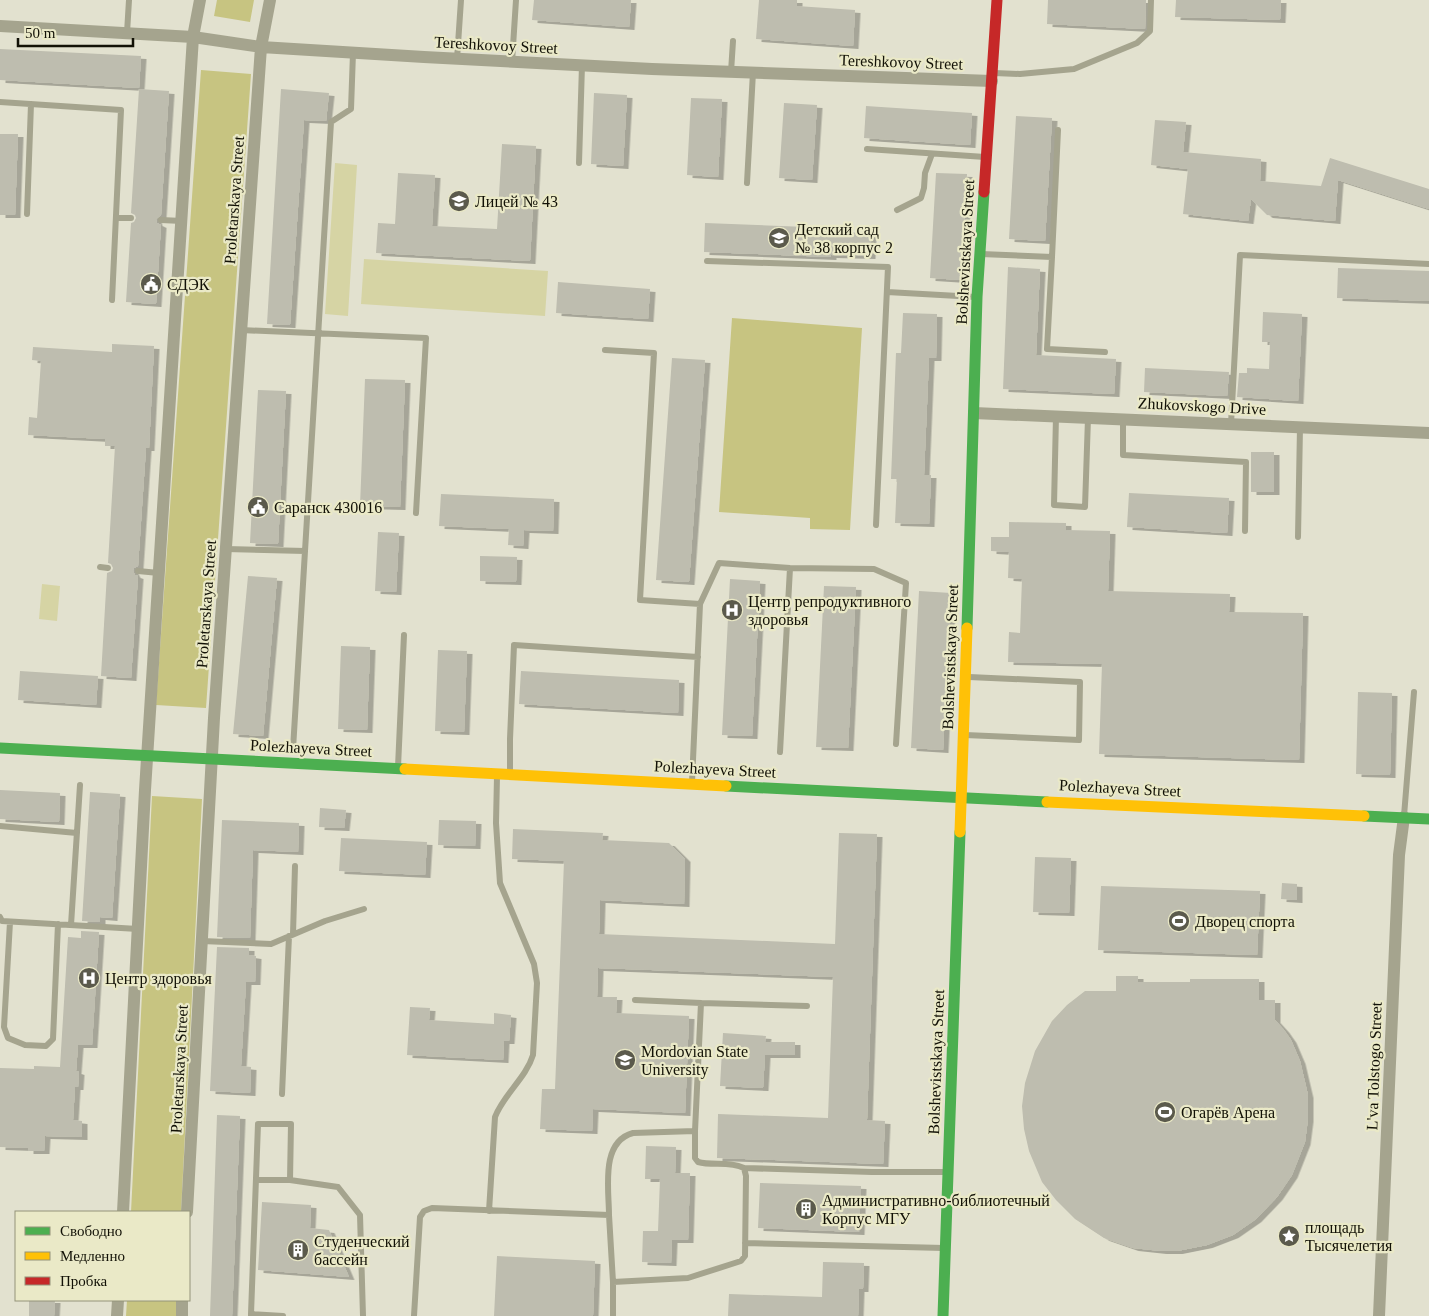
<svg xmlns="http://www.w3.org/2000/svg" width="1429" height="1316" viewBox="0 0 1429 1316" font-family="'Times New Roman',serif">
  <defs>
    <filter id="shadow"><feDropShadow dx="5.5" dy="3" stdDeviation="0" flood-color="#0004"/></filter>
  </defs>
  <rect width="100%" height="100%" fill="#e2e1cf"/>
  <path fill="#d6d4a4" d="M335,163L357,165L348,316L325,314Z
    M364,259L548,271L545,316L361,304Z
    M42,584L60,586L57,621L39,619Z"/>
  <path fill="#c7c481" d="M217,0H254L250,22L214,16Z
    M201,70L251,74L206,708L156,705Z
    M732,318L862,328L850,530L810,529V518L719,512Z
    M152,796L202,799L181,1212H131Z
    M127,1300H176V1316H126Z"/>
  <path fill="#bebdaf" filter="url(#shadow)" d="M534,0H631L629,27L532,20Z
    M759,0H797V6L855,10L853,46L756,39Z
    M1048,0H1146L1145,29L1047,24Z
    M1176,0H1281L1280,20L1175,17Z
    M0,49L141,56L139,88L0,80Z
    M139,89L169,91L161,215L156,219L157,223L161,225L156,304L126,302L131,223L134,222L136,218L135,215L131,213Z
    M281,89L329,93L326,121L304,120L290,325L267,324Z
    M594,93L627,95L623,166L591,164Z
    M691,98L722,99L718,177L687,175Z
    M784,103L817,105L812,180L779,178Z
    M866,106L972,113L970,145L864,138Z
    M1016,116L1052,118L1045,241L1009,239Z
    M1155,120L1186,122L1183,152L1261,159L1260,181L1321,186L1330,158L1429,189V209L1338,180L1335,221L1267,215L1251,199L1248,221L1183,214L1188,169L1151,165Z
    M0,134H18L15,215H0Z
    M502,144L536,146L530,261L376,253L378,223L395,224L398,173L435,175L432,226L497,229Z
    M936,173L967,174L961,280L930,278Z
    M705,223L832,228L831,232L871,233L870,256L831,255V257L704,252Z
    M1008,267L1040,269L1036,355L1116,359L1114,394L1003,389Z
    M1338,268L1429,271V301L1337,298Z
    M558,282L650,289L648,319L556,313Z
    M1263,312L1302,314L1298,401L1237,397L1239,373H1247V368L1269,369L1270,342H1262Z
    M903,313L937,314L936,358H929L924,475H931L929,524L895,523L897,479H891L896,353H901Z
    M112,344L154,346L149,448H146L138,566L134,568L133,571L135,575L138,576L131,678L101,676L107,573L112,571L113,568L111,564L108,563L115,446H105V439L28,435L29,417L37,418L41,361L32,360L33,347L112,352Z
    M672,358L705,360L689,582L656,580Z
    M1145,368L1229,372L1227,396L1144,392Z
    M365,379L405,380L400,507L360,506Z
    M258,390L286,391L278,544L250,543Z
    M1251,452H1274V492H1251Z
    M1129,493L1229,498L1227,533L1127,527Z
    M441,494L554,499L553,531L524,530L523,546L508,545L509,529L439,526Z
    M1009,522L1066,523V530L1110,531L1108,591L1230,594L1229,612L1303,613L1299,760L1099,754L1102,664L1008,662L1009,632L1020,633L1022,579L1008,578L1009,552L991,551V537H1009Z
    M378,532L399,533L396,592L375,591Z
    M480,556L517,557L516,582L480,581Z
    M248,576L277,578L263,736L233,734Z
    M730,579L760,581L752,736L722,735Z
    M824,586L856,587L848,748L816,747Z
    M919,591L951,593L943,750L911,748Z
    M341,646L370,647L367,730L338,729Z
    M438,650L467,651L464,732L435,731Z
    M20,671L98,676L96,705L18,700Z
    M521,671L679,680L678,713L519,704Z
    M1358,692L1392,693L1390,775L1356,774Z
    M0,790L60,793L59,822L0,819Z
    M90,792L120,794L112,918L100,917V922L82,921Z
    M320,808L346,810L344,828L319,827Z
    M222,820L299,823L298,852L253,850L250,938L217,937Z
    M439,820L476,821L475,846L438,845Z
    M513,829L603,833L602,840L669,843L685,859L684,904L600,900L599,934L835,944L839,833L877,834L867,1120L885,1121L883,1164L717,1158L718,1114L828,1118L833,977L598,968L597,997H617L616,1013L689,1016L685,1113L593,1109L592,1131L540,1129L542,1089H555L564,861L512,859Z
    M341,838L427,842L425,875L339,871Z
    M1035,857L1071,858L1069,913L1033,912Z
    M1282,883L1297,884V900L1281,899Z
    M1101,886L1260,891L1257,955L1098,950Z
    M81,931L99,932L92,1045H78L76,1071L79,1072L78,1087H75L73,1120L82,1121V1137L45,1136L44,1151H28V1148L0,1147V1068L34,1069V1066L60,1067L68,937L81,938Z
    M217,947L249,948V955L256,956L255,982H246L241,1066L251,1067L250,1093L210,1091Z
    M1116,976H1138V982H1190V979H1259V1000H1275V1020L1284,1030L1291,1040L1300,1061L1308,1095V1119L1305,1142L1292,1175L1277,1197L1256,1219L1233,1235L1207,1245L1177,1251H1161L1133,1248L1104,1238L1075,1219L1056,1200L1042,1182L1029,1151L1024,1129L1022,1106L1025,1083L1035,1051L1052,1021L1067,1005L1085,991H1116Z
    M410,1007L430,1008L429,1020L494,1024V1013L511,1015L509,1041H504L503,1060L407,1055Z
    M723,1033L766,1036L765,1042H795V1055H765L763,1088L720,1086Z
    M217,1115L240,1116L232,1316H210Z
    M646,1146L676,1147L675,1173H690L688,1240H672L671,1263L642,1262L643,1231H658L660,1179H645Z
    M760,1183L861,1186L859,1232L758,1228Z
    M262,1202L311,1205L310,1228L329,1230L349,1277L258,1270Z
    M497,1256L595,1261L593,1316H494Z
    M823,1262L864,1263L863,1289H859L858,1316H728L729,1294L822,1297Z
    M29,1300H55L54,1316H29Z"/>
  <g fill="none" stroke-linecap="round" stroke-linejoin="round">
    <path stroke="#a5a48e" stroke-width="6" d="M127,33L129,0
      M457,59L461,0
      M512,62L516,0
      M731,72L733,41
      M994,73L1020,74L1074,69L1137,43L1150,31L1151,0
      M0,102L121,110L112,300
      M867,149L985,157
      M579,163L582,65
      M747,183L753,72
      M897,210L921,198L924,188L925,173L932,154
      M27,214L31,104
      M116,218H131
      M161,220L182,221
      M981,254L1052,257L1058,130
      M1052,257L1047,349L1105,352
      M707,261L888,267L876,525
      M887,292L976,297
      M241,330L426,338L416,513
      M605,350L654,353L640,600L700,604
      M1056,416L1054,505L1085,507L1088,418
      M1123,419V455L1246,462L1245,531
      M1231,424L1240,255L1429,264
      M1298,537L1300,427
      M226,549L305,551L293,749
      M305,551L331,122L351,109L353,53
      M100,567L108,568
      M138,571L159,573
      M965,735L1079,740L1080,682L969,677
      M780,752L790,568
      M398,767L404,635
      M510,771V739L514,645L698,657
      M692,782L700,604L719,563L790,568L874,569L906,583L896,744
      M1404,816L1414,692
      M0,826L77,833
      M0,917L2,921L138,929
      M10,922L4,1027L8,1038L25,1045L46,1046L53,1039L58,924
      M71,925L80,785
      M293,934L295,866
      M202,941L271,944L325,921L364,909
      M635,1000L701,1003
      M282,1094L289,936
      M695,1131V1158L698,1162C712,1166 730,1161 744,1168L872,1172H946
      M290,1180L338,1187L360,1215L363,1316
      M489,1211L495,1117C504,1094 526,1078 533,1055L537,983L534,964L500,883L496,823L497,776
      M609,1215L613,1282
      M745,1243L944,1248
      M251,1314L258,1124H291L290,1180H256
      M251,1316V1314L283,1316
      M414,1316L420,1217L424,1211L432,1208L609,1215C609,1189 600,1142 633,1133L695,1131L701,1003L807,1006
      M613,1316V1282L688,1278L741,1261L745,1256L746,1176L744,1168"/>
    <path stroke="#a5a48e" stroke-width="12" d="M0,26L193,37L261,47L424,57L652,69L992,81
      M974,413L1429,433
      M123,1212L145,790L193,37L200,0
      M187,1212L214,718L261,47L270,0
      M117,1316L118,1300
      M182,1316V1300
      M1379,1316L1399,855L1404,817"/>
    <path stroke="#4caf50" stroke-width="11" d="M967,628L977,297L984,192
      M0,748L405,769
      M726,786L1047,802
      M1364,816L1429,819
      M943,1316L960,832"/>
    <path stroke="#ffc107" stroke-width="11" d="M405,769L726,786
      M1047,802L1364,816
      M960,832L967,628"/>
    <path stroke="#c62828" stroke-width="11" d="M984,192L997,0"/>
  </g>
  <defs>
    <g id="school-disc" transform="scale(1.125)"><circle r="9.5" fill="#5b5a4c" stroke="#eae9c7"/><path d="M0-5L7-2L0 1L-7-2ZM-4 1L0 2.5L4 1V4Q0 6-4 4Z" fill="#fff"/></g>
    <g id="civic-disc" transform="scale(1.125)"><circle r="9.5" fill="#5b5a4c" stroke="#eae9c7"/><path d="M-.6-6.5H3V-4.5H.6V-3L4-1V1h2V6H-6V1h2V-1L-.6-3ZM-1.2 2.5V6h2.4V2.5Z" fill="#fff"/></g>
    <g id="hospital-disc" transform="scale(1.125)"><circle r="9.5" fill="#5b5a4c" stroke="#eae9c7"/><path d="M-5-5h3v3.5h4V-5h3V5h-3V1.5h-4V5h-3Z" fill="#fff"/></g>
    <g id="stadium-disc" transform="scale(1.125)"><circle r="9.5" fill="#5b5a4c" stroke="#eae9c7"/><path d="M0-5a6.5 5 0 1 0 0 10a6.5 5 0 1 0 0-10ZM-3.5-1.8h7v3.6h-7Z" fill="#fff"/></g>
    <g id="university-disc" transform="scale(1.125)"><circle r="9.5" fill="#5b5a4c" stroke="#eae9c7"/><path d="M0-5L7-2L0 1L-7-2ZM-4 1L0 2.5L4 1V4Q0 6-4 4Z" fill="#fff"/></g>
    <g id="building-disc" transform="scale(1.125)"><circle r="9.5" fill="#5b5a4c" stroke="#eae9c7"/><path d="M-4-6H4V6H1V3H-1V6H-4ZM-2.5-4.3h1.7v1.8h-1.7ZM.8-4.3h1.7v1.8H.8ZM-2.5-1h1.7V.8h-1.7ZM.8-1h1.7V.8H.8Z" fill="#fff"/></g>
    <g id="sight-disc" transform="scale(1.125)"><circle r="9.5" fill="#5b5a4c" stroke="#eae9c7"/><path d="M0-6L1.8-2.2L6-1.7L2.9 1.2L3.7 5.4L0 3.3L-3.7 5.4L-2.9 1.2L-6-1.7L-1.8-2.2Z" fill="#fff"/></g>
  </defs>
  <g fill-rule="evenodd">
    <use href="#school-disc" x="459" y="201"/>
    <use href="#school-disc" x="779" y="238"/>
    <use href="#civic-disc" x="151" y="284"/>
    <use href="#civic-disc" x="258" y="507"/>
    <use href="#hospital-disc" x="732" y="610"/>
    <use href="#stadium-disc" x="1179" y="921"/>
    <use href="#hospital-disc" x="89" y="978"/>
    <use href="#university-disc" x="625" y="1060"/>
    <use href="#stadium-disc" x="1165" y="1112"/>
    <use href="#building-disc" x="806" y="1209"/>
    <use href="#sight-disc" x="1289" y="1236"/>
    <use href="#building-disc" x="298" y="1250"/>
  </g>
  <g text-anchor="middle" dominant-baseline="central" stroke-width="4.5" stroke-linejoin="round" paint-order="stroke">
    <g font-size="16" fill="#121106" stroke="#eae9c7">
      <text transform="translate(496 45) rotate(3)">Tereshkovoy Street</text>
      <text transform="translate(901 62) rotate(2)">Tereshkovoy Street</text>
      <text transform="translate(234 200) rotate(-86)">Proletarskaya Street</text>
      <text transform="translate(965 252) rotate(-87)">Bolshevistskaya Street</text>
      <text transform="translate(1202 406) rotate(3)">Zhukovskogo Drive</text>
      <text transform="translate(206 604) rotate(-86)">Proletarskaya Street</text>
      <text transform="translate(950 657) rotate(-88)">Bolshevistskaya Street</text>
      <text transform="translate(311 748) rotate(3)">Polezhayeva Street</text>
      <text transform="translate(715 769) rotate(3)">Polezhayeva Street</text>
      <text transform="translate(1120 788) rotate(3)">Polezhayeva Street</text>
      <text transform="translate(936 1062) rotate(-88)">Bolshevistskaya Street</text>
      <text transform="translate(1374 1066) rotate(-88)">L'va Tolstogo Street</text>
      <text transform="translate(179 1069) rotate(-87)">Proletarskaya Street</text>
    </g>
    <g font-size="16" fill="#121106" stroke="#eae9c7" text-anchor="start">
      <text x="475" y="201">Лицей № 43</text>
      <text x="795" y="229">Детский сад<tspan x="795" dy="18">№ 38 корпус 2</tspan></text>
      <text x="167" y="284">СДЭК</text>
      <text x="274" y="507">Саранск 430016</text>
      <text x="748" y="601">Центр репродуктивного<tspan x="748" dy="18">здоровья</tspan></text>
      <text x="1195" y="921">Дворец cпорта</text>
      <text x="105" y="978">Центр здоровья</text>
      <text x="641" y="1051">Mordovian State<tspan x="641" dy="18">University</tspan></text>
      <text x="1181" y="1112">Огарёв Арена</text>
      <text x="822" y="1200">Административно-библиотечный<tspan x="822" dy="18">Корпус МГУ</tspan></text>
      <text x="1305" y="1227">площадь<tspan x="1305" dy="18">Тысячелетия</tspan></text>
      <text x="314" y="1241">Студенческий<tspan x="314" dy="18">бассейн</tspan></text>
    </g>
  </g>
  <rect x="15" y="1211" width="175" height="90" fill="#eae9c7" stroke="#94937a"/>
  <rect x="25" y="1227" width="25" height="8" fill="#4caf50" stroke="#94937a"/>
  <text x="60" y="1236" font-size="15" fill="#121106">Свободно</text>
  <rect x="25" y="1252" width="25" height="8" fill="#ffc107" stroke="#94937a"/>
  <text x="60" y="1261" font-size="15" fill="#121106">Медленно</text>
  <rect x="25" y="1277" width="25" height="8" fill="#c62828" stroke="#94937a"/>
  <text x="60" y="1286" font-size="15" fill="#121106">Пробка</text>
  <path d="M18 38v8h115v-8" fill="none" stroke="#121106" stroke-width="2.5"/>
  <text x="25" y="38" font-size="15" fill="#121106" stroke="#eae9c7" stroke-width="4" paint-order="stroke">50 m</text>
</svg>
